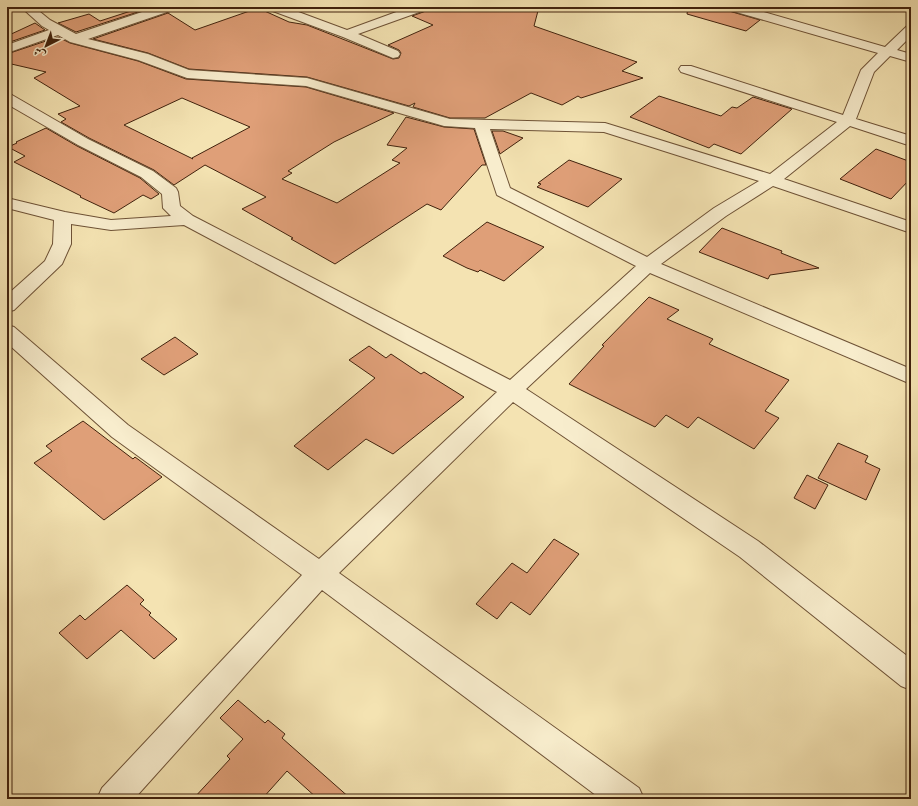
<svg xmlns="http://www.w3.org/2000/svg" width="918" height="806" viewBox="0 0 918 806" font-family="'IM FELL Great Primer',Amiri,serif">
  <rect width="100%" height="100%" fill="#f4e3b2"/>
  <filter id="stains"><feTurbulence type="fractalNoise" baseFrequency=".005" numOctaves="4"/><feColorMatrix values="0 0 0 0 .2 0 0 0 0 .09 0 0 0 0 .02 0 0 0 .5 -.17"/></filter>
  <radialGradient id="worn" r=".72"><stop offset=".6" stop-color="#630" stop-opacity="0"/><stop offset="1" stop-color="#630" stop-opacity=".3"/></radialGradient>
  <path fill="#df9f78" stroke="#41220d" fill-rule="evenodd" d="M428,7H539L534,26L637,62L622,71L643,78L581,98L578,96L562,105L531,93L485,118H450L413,107L415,103L409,106L307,77L189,69L148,53L93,39L168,13L195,30L258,8L289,22L307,25L393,59L399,58L401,53L399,50L388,45L433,25L412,16L426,11Z
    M688,7H726L729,11L760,20L746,31L687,14Z
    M137,9L141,11L76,32L58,23L89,14L100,21Z
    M35,23L45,30L7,43V36Z
    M58,37L70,43L138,61L186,79L306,87L394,113L334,142L288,171L292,173L282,179L337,203L400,163L392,160L407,148L387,145L406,117L444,127L474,129L486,165H482L441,210L427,204L335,264L291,239L293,238L242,209L266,197L205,165L174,185L154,170L89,138L61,122L66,119L58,114L80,106L34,78L46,72L7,63V54ZM182,98L250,127L192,158L193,159L124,125Z
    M659,96L721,116L732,107L737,108L753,97L792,109L741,154L714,144L709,148L630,117Z
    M46,128L77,146L140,178L159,194L151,199L143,195L114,213L80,197L81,196L14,162L25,156L8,147L17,143L16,142Z
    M492,131H503L523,138L500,154Z
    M876,149L911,162V178L891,199L840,179Z
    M569,160L622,179L588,207L537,187L541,184L538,183Z
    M487,222L544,247L504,281L480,270L478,272L467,268L443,256Z
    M722,228L782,251L781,253L819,268L770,275L768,279L699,252Z
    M649,297L679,310L667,319L713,339L709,344L789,380L765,411L779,418L754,449L698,417L688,428L666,415L655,427L569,384L604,346L602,345Z
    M175,337L198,354L164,375L141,359Z
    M369,346L386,358L391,354L421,374L424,372L464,397L393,454L366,439L328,470L294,446L375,378L349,360Z
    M83,421L133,459L135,457L162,477L104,520L34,463L52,451L46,446Z
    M838,443L868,456L865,462L880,469L866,500L818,478Z
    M807,475L828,485L815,509L794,498Z
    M554,539L579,554L530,615L511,602L497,619L476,604L512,563L527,573Z
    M127,585L144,600L140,604L151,613L149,615L177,639L154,659L121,630L87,659L59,633L80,615L85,620Z
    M238,700L265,723L268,720L285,734L282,738L351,799H318L287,771L262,799H193L230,759L227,756L243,739L220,718Z"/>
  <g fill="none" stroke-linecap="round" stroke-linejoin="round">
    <g stroke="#6e5236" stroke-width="2">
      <path id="street" d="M21,7H34L50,20L76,34L157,7H175L173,10L88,39L148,54L189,70L307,78L450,119L605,123L770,174L837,122L681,72L679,69L681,66H691L843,115L861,70L878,53L729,10L727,7H746L885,47L907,26L911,25V36L897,50L911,54V62L890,56L874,72L856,119L911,136V146L850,126L784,179L911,222V233L773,186L726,216L661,264L911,369V384L650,273L526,389L758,541L911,659V690L901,686L740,557L513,402L339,573L639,788L644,799H601L322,590L134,799H97L102,788L302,575L112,437L7,343V325L14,327L128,425L319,559L497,392L184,225L111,230L71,224V244L62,264L14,310L7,312V295L45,261L53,244L54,220L7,208V198L65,212L111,220L171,216L163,208L162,194L141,177L78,145L7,104V94L12,95L88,139L153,171L176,188L178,192L180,206L193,216L510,380L636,266L497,195L475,128L444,126L306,86L187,78L138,60L70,42L58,35L7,53V45L49,30L42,26ZM490,129L604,132L759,181L714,208L647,257L510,188Z
        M268,7H285L347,30L410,7H427L425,10L358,34L398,51L400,54L398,57L393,58L343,37L270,10Z"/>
    </g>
    <use href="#street" fill="#f8edcd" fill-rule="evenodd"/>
  </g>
  <rect width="918" height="806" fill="none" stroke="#f4e3b2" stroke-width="24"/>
  <rect x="8" y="8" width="902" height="790" fill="none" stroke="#41220d" stroke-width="2"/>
  <rect x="12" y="12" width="894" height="782" fill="none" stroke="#41220d"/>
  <g transform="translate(46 46) rotate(222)" stroke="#f8edcd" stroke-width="3" paint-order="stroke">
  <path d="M0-3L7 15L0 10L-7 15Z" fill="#41220d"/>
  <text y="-6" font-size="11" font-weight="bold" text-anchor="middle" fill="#41220d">ش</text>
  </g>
  <rect width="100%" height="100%" filter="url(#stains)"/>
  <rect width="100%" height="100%" fill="url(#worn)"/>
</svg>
